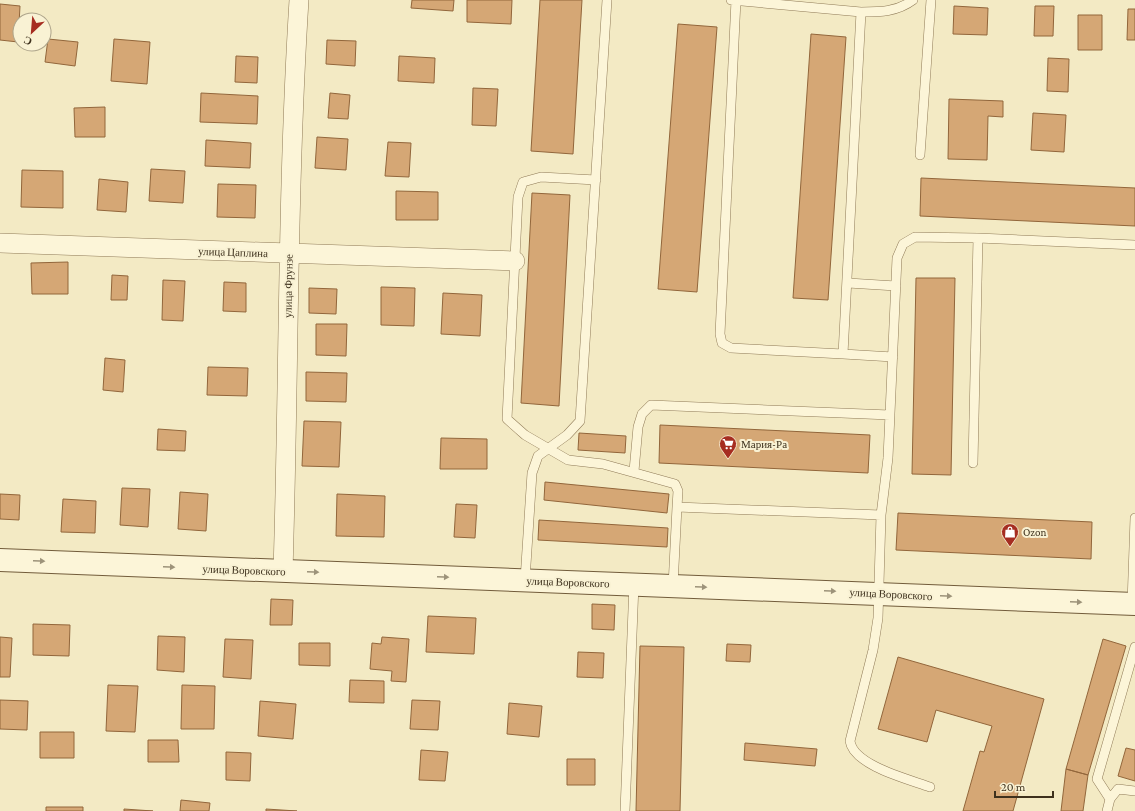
<svg xmlns="http://www.w3.org/2000/svg" width="1135" height="811" viewBox="0 0 1135 811" font-family="'Crimson Pro',serif">
  <rect width="100%" height="100%" fill="#f3eac4"/>
  <path fill="#d5a775" stroke="#92663b" d="M412,0H454L453,11L411,8Z
    M467,0H512L511,24L467,22Z
    M540,0H582L573,154L531,151Z
    M0,4L20,6L18,42L0,40Z
    M954,6L988,8L987,35L953,34Z
    M1035,6H1054L1053,36H1034Z
    M1128,9H1135V40H1127Z
    M1078,15H1102V50H1078Z
    M678,24L717,27L697,292L658,289Z
    M811,34L846,37L828,300L793,298Z
    M48,39L78,42L75,66L45,62Z
    M114,39L150,42L147,84L111,81Z
    M327,40L356,41L355,66L326,64Z
    M236,56L258,57L257,83L235,82Z
    M399,56L435,58L434,83L398,81Z
    M1048,58L1069,59L1068,92L1047,91Z
    M473,88L498,89L496,126L472,125Z
    M201,93L258,96L257,124L200,122Z
    M330,93L350,95L348,119L328,118Z
    M949,99L1003,101V117L988,116L987,160L948,159Z
    M105,107V137H75L74,108Z
    M1033,113L1066,115L1064,152L1031,150Z
    M317,137L348,139L346,170L315,168Z
    M206,140L251,143L250,168L205,166Z
    M388,142L411,143L409,177L385,176Z
    M151,169L185,171L183,203L149,201Z
    M22,170L63,171V208L21,207Z
    M921,178L1135,188V226L920,216Z
    M99,179L128,182L126,212L97,210Z
    M218,184L256,185L255,218L217,217Z
    M396,191L438,192V220H396Z
    M532,193L570,195L559,406L521,403Z
    M68,262V294H32L31,263Z
    M112,275L128,276L127,300H111Z
    M916,278H955L951,475L912,474Z
    M163,280L185,281L183,321L162,320Z
    M224,282L246,283V312L223,311Z
    M381,287L415,288L414,326L381,325Z
    M309,288L337,289L336,314L309,313Z
    M443,293L482,295L480,336L441,334Z
    M316,324H347L346,356L316,355Z
    M105,358L125,360L123,392L103,390Z
    M208,367L248,368L247,396L207,395Z
    M306,372L347,373L346,402L306,401Z
    M304,421L341,422L339,467L302,466Z
    M660,425L870,435L868,473L659,463Z
    M158,429L186,431L185,451L157,450Z
    M579,433L626,436L625,453L578,450Z
    M441,438L487,439V469H440Z
    M545,482L669,494L667,513L544,500Z
    M122,488L150,489L148,527L120,525Z
    M180,492L208,494L206,531L178,529Z
    M0,494L20,495L19,520L0,519Z
    M337,494L385,496L384,537L336,536Z
    M63,499L96,501L95,533L61,532Z
    M456,504L477,505L475,538L454,537Z
    M898,513L1092,522L1091,559L896,550Z
    M539,520L668,528L667,547L538,540Z
    M271,599L293,600L292,625H270Z
    M592,604L615,605L614,630L592,629Z
    M428,616L476,618L474,654L426,652Z
    M33,624L70,625L69,656L33,655Z
    M158,636L185,637L184,672L157,670Z
    M0,637L12,638L10,677H0Z
    M382,637L409,639L406,682L391,681L392,671L370,669L372,643L381,644Z
    M225,639L253,640L251,679L223,677Z
    M1103,639L1126,646L1088,775L1066,769Z
    M299,643H330V666L299,665Z
    M727,644L751,645L750,662L726,661Z
    M640,646L684,647L680,811H636Z
    M578,652L604,653L603,678L577,677Z
    M898,657L1044,699L1013,811H963L980,751L984,752L992,726L936,710L927,742L878,729Z
    M350,680L384,681V703L349,702Z
    M108,685L138,686L135,732L106,731Z
    M182,685L215,686L214,729H181Z
    M0,700L28,701L27,730L0,729Z
    M412,700L440,701L438,730L410,729Z
    M260,701L296,704L293,739L258,736Z
    M509,703L542,706L539,737L507,734Z
    M40,732H74V758H40Z
    M148,740H178L179,762H148Z
    M745,743L817,749L815,766L744,760Z
    M1126,748L1135,750V781L1118,776Z
    M421,750L448,752L445,781L419,780Z
    M226,752L251,753L250,781L226,780Z
    M567,759H595V785H567Z
    M1066,769L1088,775L1083,811H1061Z
    M181,800L210,803L209,811H180Z
    M46,807H83V811H46Z
    M124,809L153,811H124Z
    M266,809L297,811H266Z"/>
  <g fill="none" stroke-linecap="round" stroke-linejoin="round">
    <g stroke="#907b58" stroke-width="10">
      <path id="lane" d="M731,0L861,12
        M736,0L720,334L722,343L731,348L843,354L861,12C880,12 897,12 913,0
        M920,155L931,0
        M596,180L541,177L523,182L518,197L507,419L525,435L568,460L603,464L675,484L678,491L677,507
        M848,283L896,286
        M843,354L893,357
        M973,463L978,238L1135,245
        M634,471L638,427L642,414L651,405L890,415
        M525,580L532,473L538,456L567,435L580,421L607,0
        M673,586L677,507L881,515
        M1132,604L1135,518
        M930,787C908,779 853,765 850,741L873,650L878,618L881,515L888,458L897,258L903,244L915,237L978,238
        M1110,799L1097,779L1135,647
        M625,811L634,584
        M1107,811L1110,799L1118,789L1135,791"/>
    </g>
    <g stroke="#907b58" stroke-width="20">
      <path id="street" d="M0,243L515,261
        M283,571C289,381 287,190 299,0"/>
    </g>
    <g stroke="#725c3b" stroke-width="24">
      <path id="secondary" d="M0,560L1135,604"/>
    </g>
    <use href="#lane" stroke="#fcf5d8" stroke-width="9"/>
    <use href="#street" stroke="#fcf5d8" stroke-width="19"/>
    <use href="#secondary" stroke="#fcf5d8" stroke-width="22"/>
  </g>
  <defs><path id="oneway-solid" d="M-6-.8H1V-3.2L6.5 0L1 3.2V.8H-6Z"/></defs>
  <g fill="#9d937a">
    <use href="#oneway-solid" transform="translate(39 561) rotate(2)"/>
    <use href="#oneway-solid" transform="translate(169 567) rotate(2)"/>
    <use href="#oneway-solid" transform="translate(313 572) rotate(2)"/>
    <use href="#oneway-solid" transform="translate(443 577) rotate(2)"/>
    <use href="#oneway-solid" transform="translate(701 587) rotate(2)"/>
    <use href="#oneway-solid" transform="translate(830 591) rotate(3)"/>
    <use href="#oneway-solid" transform="translate(946 596) rotate(2)"/>
    <use href="#oneway-solid" transform="translate(1076 602) rotate(2)"/>
  </g>
  <defs>
    <g id="supermarket-pin" transform="scale(0.9)"><path d="M0 17L-7.5 6A9.5 9.5 0 1 1 7.5 6Z" fill="#a62d21" stroke="#f9f2d4"/><path d="M-6-5.5h2.5l.6 2H6L4.5 2H-2.5L-4.4-4H-6ZM-1.5 3.2a1.3 1.3 0 1 0 .1 0ZM3 3.2a1.3 1.3 0 1 0 .1 0Z" fill="#fff"/></g>
    <g id="shop-pin" transform="scale(0.9)"><path d="M0 17L-7.5 6A9.5 9.5 0 1 1 7.5 6Z" fill="#a62d21" stroke="#f9f2d4"/><path d="M-5-2.5h2.3a2.7 3.5 0 0 1 5.4 0H5L5.5 6h-11ZM-1.5-2.5h3a1.5 2.3 0 0 0-3 0Z" fill="#fff"/></g>
  </defs>
  <g fill-rule="evenodd">
    <use href="#supermarket-pin" x="728" y="444"/>
    <use href="#shop-pin" x="1010" y="532"/>
  </g>
  <g text-anchor="middle" dominant-baseline="central" stroke-width="4" stroke-linejoin="round" paint-order="stroke">
    <g font-size="11" fill="#3e311d" stroke="#f9f2d4">
      <text transform="translate(233 252) rotate(2)">улица Цаплина</text>
      <text transform="translate(288 286) rotate(-89)">улица Фрунзе</text>
      <text transform="translate(244 570) rotate(2)">улица Воровского</text>
      <text transform="translate(568 582) rotate(2)">улица Воровского</text>
      <text transform="translate(891 594) rotate(3)">улица Воровского</text>
    </g>
    <g font-size="11" fill="#3e311d" stroke="#f9f2d4" text-anchor="start">
      <text x="741" y="444">Мария-Ра</text>
      <text x="1023" y="532">Ozon</text>
    </g>
  </g>
  <g transform="translate(32 32) rotate(206)"><circle r="19" fill="#f9f2d4" stroke="#aea58b"/>
  <path d="M0-3L7 15L0 10L-7 15Z" fill="#a62d21"/>
  <text y="-6" font-size="11" font-weight="bold" text-anchor="middle" fill="#3e311d">С</text>
  </g>
  <path d="M995 791v6h58v-6" fill="none" stroke="#3e311d" stroke-width="2"/>
  <text x="1001" y="791" font-size="12" fill="#3e311d" stroke="#f9f2d4" stroke-width="3" paint-order="stroke">20 m</text>
</svg>
